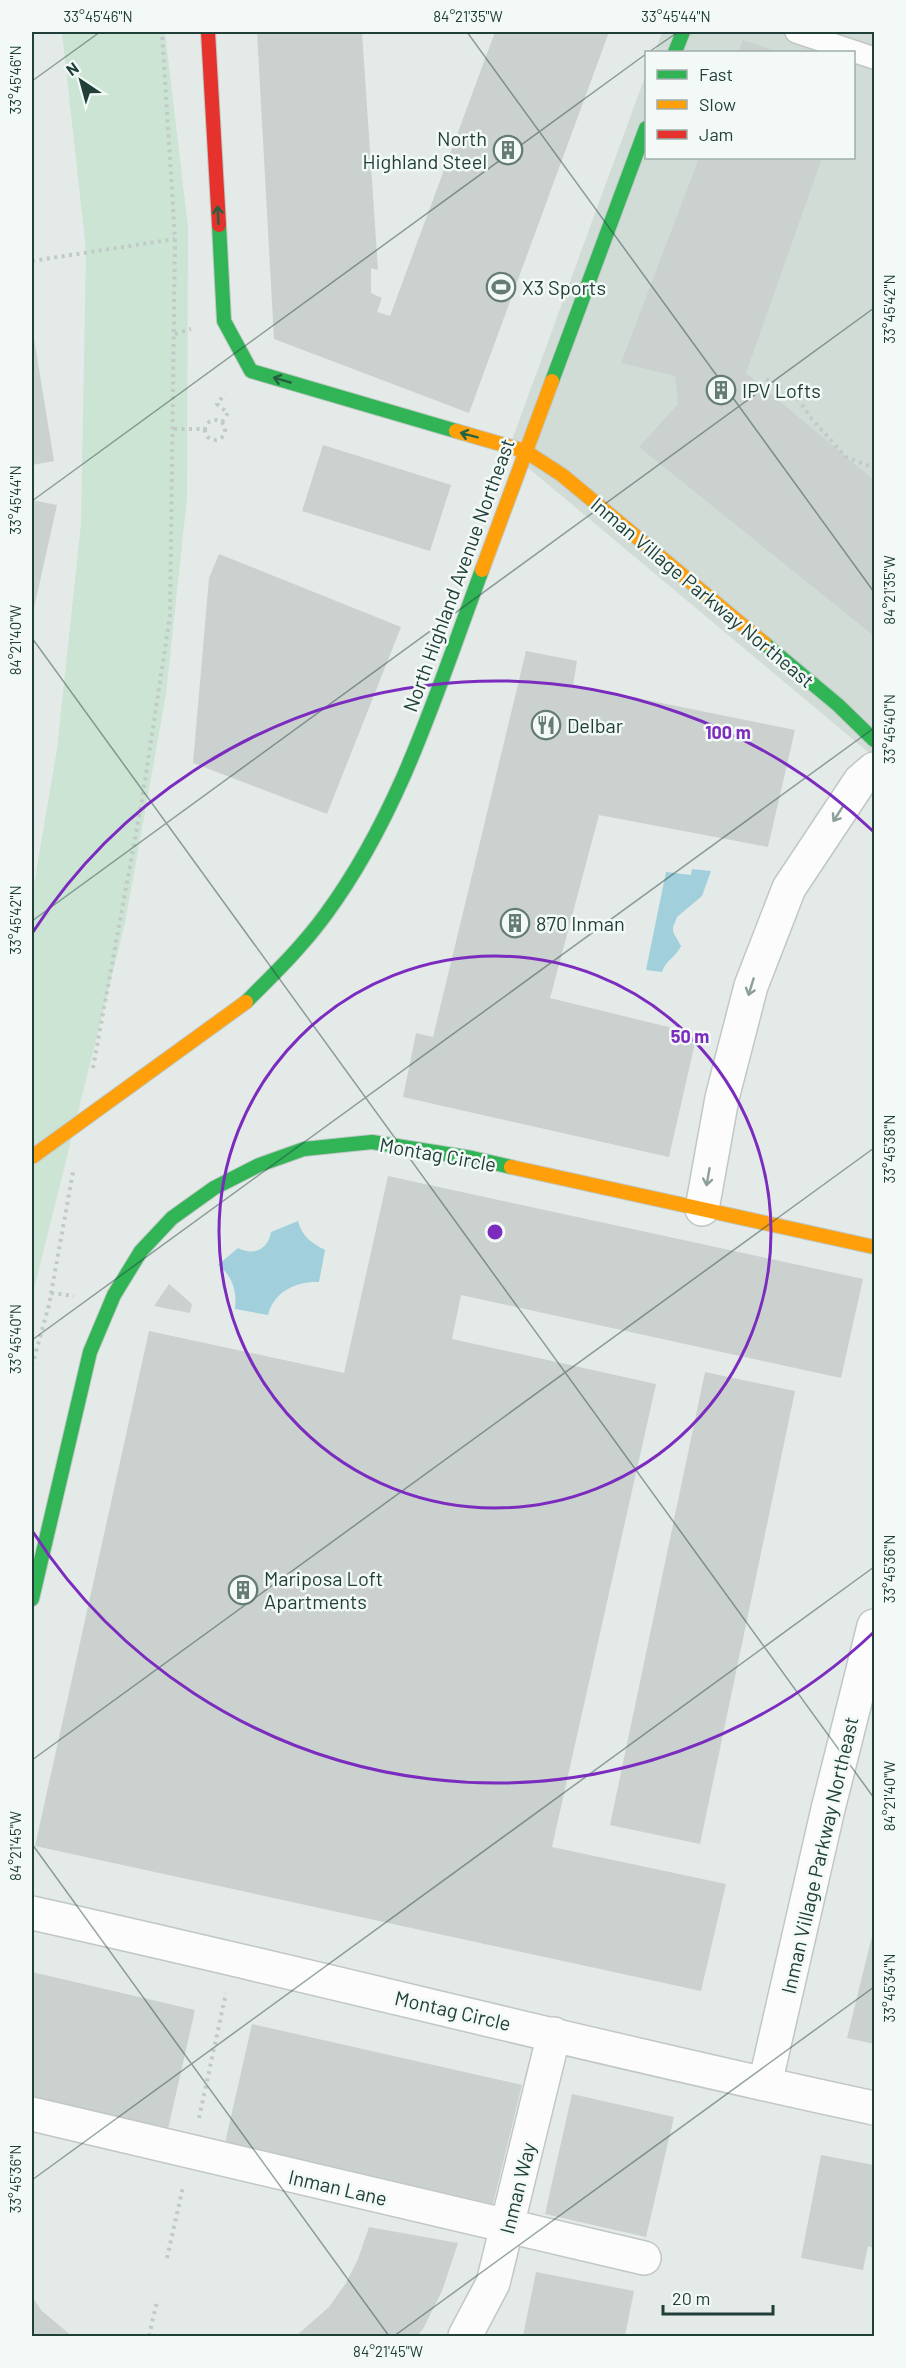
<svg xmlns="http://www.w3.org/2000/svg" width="906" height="2368" viewBox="0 0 906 2368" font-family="Barlow,sans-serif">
  <rect width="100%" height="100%" fill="#e4eae7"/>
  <path fill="#d1dcd7" d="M662,32H874V757L508,451L646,74V158H854V52H655Z"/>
  <path fill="#cce4d4" d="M62,32H165L188,227L187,498L166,694L125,923L32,1297V897L57,749L81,524L86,250Z"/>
  <path fill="#a1d0dc" d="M692,869L711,871L702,896L677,917L673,927V932L681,946C676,957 665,961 662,972L646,970L666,872L691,875Z
    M298,1221C302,1237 312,1243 325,1250L319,1282C297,1281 274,1291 268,1315L235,1309C237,1292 233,1276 218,1265L238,1248C253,1256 268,1250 271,1232Z"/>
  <path fill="#cbd1cf" d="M257,32H362L378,270L371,268V293L382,298L377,312L390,316L495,32H609L469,413L274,339Z
    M743,40L779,52H738Z
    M699,158H822L746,373L874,480V636L639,447L678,404L675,376L621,363Z
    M32,326L54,461L32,465Z
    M323,445L451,485L430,551L302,511Z
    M32,500L57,505L32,617Z
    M219,554L401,627L327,814L193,763L209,578Z
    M526,651L577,661L573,685L795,730L768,847L599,815L550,998L697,1034L669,1157L403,1097L416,1033L433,1037Z
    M388,1176L863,1279L841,1378L461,1295L452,1339L656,1384L552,1847L726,1884L701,1991L35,1846L149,1331L344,1373Z
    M169,1284L192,1304L190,1313L154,1306Z
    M705,1372L795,1391L700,1844L610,1825Z
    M874,1928V2044L847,2038Z
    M32,1972L195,2010L168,2129L32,2099Z
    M252,2024L522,2085L493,2204L225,2143Z
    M572,2094L674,2117L646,2237L545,2214Z
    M821,2155L874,2165V2248L868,2246L863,2270L801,2258Z
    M369,2227L458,2243L442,2291L423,2329L417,2336H296L329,2307L346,2283L358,2259Z
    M536,2272L634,2291L625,2336H523Z
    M32,2297L42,2311L72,2336H32Z"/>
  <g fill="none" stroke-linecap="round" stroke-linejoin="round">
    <g stroke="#c1c7c4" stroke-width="24">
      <path id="lane" d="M796,32L874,58"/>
    </g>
    <g stroke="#c1c7c4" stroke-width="36">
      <path id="street" d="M702,1209L722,1098L751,986L789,888L860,781L874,769
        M32,1913C313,1975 592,2048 874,2108
        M765,2084L828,1809L874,1626
        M32,2114L644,2258
        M465,2336L493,2283L554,2034"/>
    </g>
    <g stroke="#bfc8c5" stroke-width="16">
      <path id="fast" d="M675,52L683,32
        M219,225L224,321L251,371L456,431
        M552,381L646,128
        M764,643L838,705L874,740
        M246,1002C274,974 302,947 326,914C401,812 438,688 482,570
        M32,1599L90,1352L114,1295L141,1251L172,1218L214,1188L259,1165L304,1149L372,1142L472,1158L511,1167"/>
    </g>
    <g stroke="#bfc8c5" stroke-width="16">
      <path id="slow" d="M456,431L525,451L562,475L764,643
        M482,570L552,381
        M511,1167L874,1247"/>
    </g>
    <g stroke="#bfc8c5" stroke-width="16">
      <path id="jam" d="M208,32L219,225"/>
    </g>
    <path stroke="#c1cac8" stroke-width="4" stroke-dasharray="3 4.5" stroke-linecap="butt" d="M32,261L175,239
      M175,334L191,329
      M766,379L797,397L810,417L846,457L874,468
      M205 430a10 10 0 1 1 20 0a10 10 0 1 1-20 0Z
      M222,422L228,413L217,404L225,394
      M174,429H206
      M93,1068L142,800L170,616L175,239L162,32
      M51,1293L74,1296
      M32,1366L49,1305L73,1172
      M199,2118L226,1993
      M167,2258L183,2187
      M149,2336L157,2301"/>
    <use href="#lane" stroke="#fbfcfb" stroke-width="21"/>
    <use href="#street" stroke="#fbfcfb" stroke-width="33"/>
    <use href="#fast" stroke="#30b455" stroke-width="14"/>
    <use href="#slow" stroke="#ff9f0a" stroke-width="14"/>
    <use href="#jam" stroke="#e5322d" stroke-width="14"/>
    <g stroke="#bfc8c5" stroke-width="16" stroke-linecap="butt">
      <path id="slow-bridge" d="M32,1157L246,1002"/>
    </g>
    <use href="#slow-bridge" stroke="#ff9f0a" stroke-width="14"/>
  </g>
  <defs><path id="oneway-shaft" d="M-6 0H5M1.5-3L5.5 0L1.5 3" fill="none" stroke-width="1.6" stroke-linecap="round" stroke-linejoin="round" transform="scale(1.5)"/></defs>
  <g stroke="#256241">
    <use href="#oneway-shaft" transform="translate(218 215) rotate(-93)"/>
    <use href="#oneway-shaft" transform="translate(282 380) rotate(-164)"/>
    <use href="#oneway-shaft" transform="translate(469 435) rotate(-165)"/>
  </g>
  <g stroke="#8e9e9a">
    <use href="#oneway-shaft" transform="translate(838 814) rotate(123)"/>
    <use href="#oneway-shaft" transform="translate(751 987) rotate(107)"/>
    <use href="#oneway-shaft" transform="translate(708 1177) rotate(100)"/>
  </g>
  <path fill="none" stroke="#203f39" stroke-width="1.5" stroke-opacity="0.45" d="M467,32L874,592M649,52L678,32M32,81L100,32M32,501L646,54M32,638L874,1798M32,921L874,308M32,1340L874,728M32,1760L874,1148M32,1844L389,2336M32,2180L874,1567M394,2336L874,1987"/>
  <g fill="none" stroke="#7b2cbf" stroke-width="3">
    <circle cx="495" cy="1232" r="276"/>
    <path d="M874 1632A551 551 0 0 1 33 1532M33 932A551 551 0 0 1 874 832"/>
  </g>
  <defs>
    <g id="building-ring" transform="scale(1.5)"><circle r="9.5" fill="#f2f9f6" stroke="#657b76" stroke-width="1.5"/><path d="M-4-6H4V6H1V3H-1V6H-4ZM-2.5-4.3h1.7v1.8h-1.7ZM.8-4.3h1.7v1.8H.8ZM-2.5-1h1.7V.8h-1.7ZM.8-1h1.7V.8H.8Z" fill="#657b76"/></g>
    <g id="stadium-ring" transform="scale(1.5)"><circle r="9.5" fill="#f2f9f6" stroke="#657b76" stroke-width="1.5"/><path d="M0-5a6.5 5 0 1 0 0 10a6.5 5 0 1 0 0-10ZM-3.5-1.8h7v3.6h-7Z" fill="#657b76"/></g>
    <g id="restaurant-ring" transform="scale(1.5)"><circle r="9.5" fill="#f2f9f6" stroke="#657b76" stroke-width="1.5"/><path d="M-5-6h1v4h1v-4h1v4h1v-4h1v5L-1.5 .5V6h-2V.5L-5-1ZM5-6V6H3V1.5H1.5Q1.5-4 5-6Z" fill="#657b76"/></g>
  </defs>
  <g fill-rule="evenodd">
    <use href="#building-ring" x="508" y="150"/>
    <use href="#stadium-ring" x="501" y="287"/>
    <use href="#building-ring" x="721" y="390"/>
    <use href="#restaurant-ring" x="546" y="725"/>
    <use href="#building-ring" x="515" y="923"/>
    <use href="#building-ring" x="243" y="1590"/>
  </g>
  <g text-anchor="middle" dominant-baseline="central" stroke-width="5" stroke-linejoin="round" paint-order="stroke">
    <g font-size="20" fill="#203f39" stroke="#f2f9f6" text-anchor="start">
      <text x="487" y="138" text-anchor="end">North<tspan x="487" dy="23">Highland Steel</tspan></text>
      <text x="522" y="287">X3 Sports</text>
      <text x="742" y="390">IPV Lofts</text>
      <text x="567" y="725">Delbar</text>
      <text x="536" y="923">870 Inman</text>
      <text x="264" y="1578">Mariposa Loft<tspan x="264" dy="23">Apartments</tspan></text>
    </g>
    <g font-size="20" fill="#203f39" stroke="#f2f9f6">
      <text transform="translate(458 575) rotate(-70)">North Highland Avenue Northeast</text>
      <text transform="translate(703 592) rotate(40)">Inman Village Parkway Northeast</text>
      <text transform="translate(438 1154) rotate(10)">Montag Circle</text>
      <text transform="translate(819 1855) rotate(-77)">Inman Village Parkway Northeast</text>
      <text transform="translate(453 2010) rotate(13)">Montag Circle</text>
      <text transform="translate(338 2187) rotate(13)">Inman Lane</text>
      <text transform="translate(517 2188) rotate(-76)">Inman Way</text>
    </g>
  </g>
  <circle cx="495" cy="1232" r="9" fill="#7b2cbf" stroke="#f2f9f6" stroke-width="3"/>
  <g font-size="18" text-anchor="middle" font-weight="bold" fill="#7b2cbf" stroke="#f2f9f6" stroke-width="5" stroke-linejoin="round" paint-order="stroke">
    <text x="728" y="739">100 m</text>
    <text x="690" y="1043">50 m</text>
  </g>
  <rect width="906" height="2368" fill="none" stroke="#f2f9f6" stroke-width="66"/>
  <rect x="645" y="51" width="210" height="108" fill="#f2f9f6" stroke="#9eafaa" stroke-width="1.5"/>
  <rect x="657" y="70" width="30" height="9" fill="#30b455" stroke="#9eafaa" stroke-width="1.5"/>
  <text x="699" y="81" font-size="18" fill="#203f39">Fast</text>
  <rect x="657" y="100" width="30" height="9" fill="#ff9f0a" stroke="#9eafaa" stroke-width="1.5"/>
  <text x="699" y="111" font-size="18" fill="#203f39">Slow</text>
  <rect x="657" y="130" width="30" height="9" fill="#e5322d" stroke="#9eafaa" stroke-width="1.5"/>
  <text x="699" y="141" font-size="18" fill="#203f39">Jam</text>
  <g transform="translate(81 81) rotate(324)" stroke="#f2f9f6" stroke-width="4.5" paint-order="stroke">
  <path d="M0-4.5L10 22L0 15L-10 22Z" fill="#203f39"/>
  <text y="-9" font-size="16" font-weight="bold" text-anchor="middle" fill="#203f39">N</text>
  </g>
  <path d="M663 2305v9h110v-9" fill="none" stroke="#203f39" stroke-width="3"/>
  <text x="672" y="2305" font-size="18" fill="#203f39" stroke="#f2f9f6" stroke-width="4.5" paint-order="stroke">20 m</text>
  <rect x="33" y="33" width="840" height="2302" fill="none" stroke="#203f39" stroke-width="2"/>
  <g font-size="15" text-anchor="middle" fill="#203f39">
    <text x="98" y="22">33°45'46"N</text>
    <text x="468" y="22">84°21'35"W</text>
    <text x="676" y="22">33°45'44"N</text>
    <text transform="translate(16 80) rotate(-90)" y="5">33°45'46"N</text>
    <text transform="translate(890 309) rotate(-90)" y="5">33°45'42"N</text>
    <text transform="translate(16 500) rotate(-90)" y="5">33°45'44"N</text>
    <text transform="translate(890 590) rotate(-90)" y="5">84°21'35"W</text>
    <text transform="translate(16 640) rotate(-90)" y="5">84°21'40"W</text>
    <text transform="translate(890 729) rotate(-90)" y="5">33°45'40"N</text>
    <text transform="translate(16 920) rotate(-90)" y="5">33°45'42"N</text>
    <text transform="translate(890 1149) rotate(-90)" y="5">33°45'38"N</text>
    <text transform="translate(16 1339) rotate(-90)" y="5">33°45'40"N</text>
    <text transform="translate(890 1569) rotate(-90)" y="5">33°45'36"N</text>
    <text transform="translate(890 1796) rotate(-90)" y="5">84°21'40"W</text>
    <text transform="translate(16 1846) rotate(-90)" y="5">84°21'45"W</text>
    <text transform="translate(890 1988) rotate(-90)" y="5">33°45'34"N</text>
    <text transform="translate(16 2179) rotate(-90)" y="5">33°45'36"N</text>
    <text x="388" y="2357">84°21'45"W</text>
  </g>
</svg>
